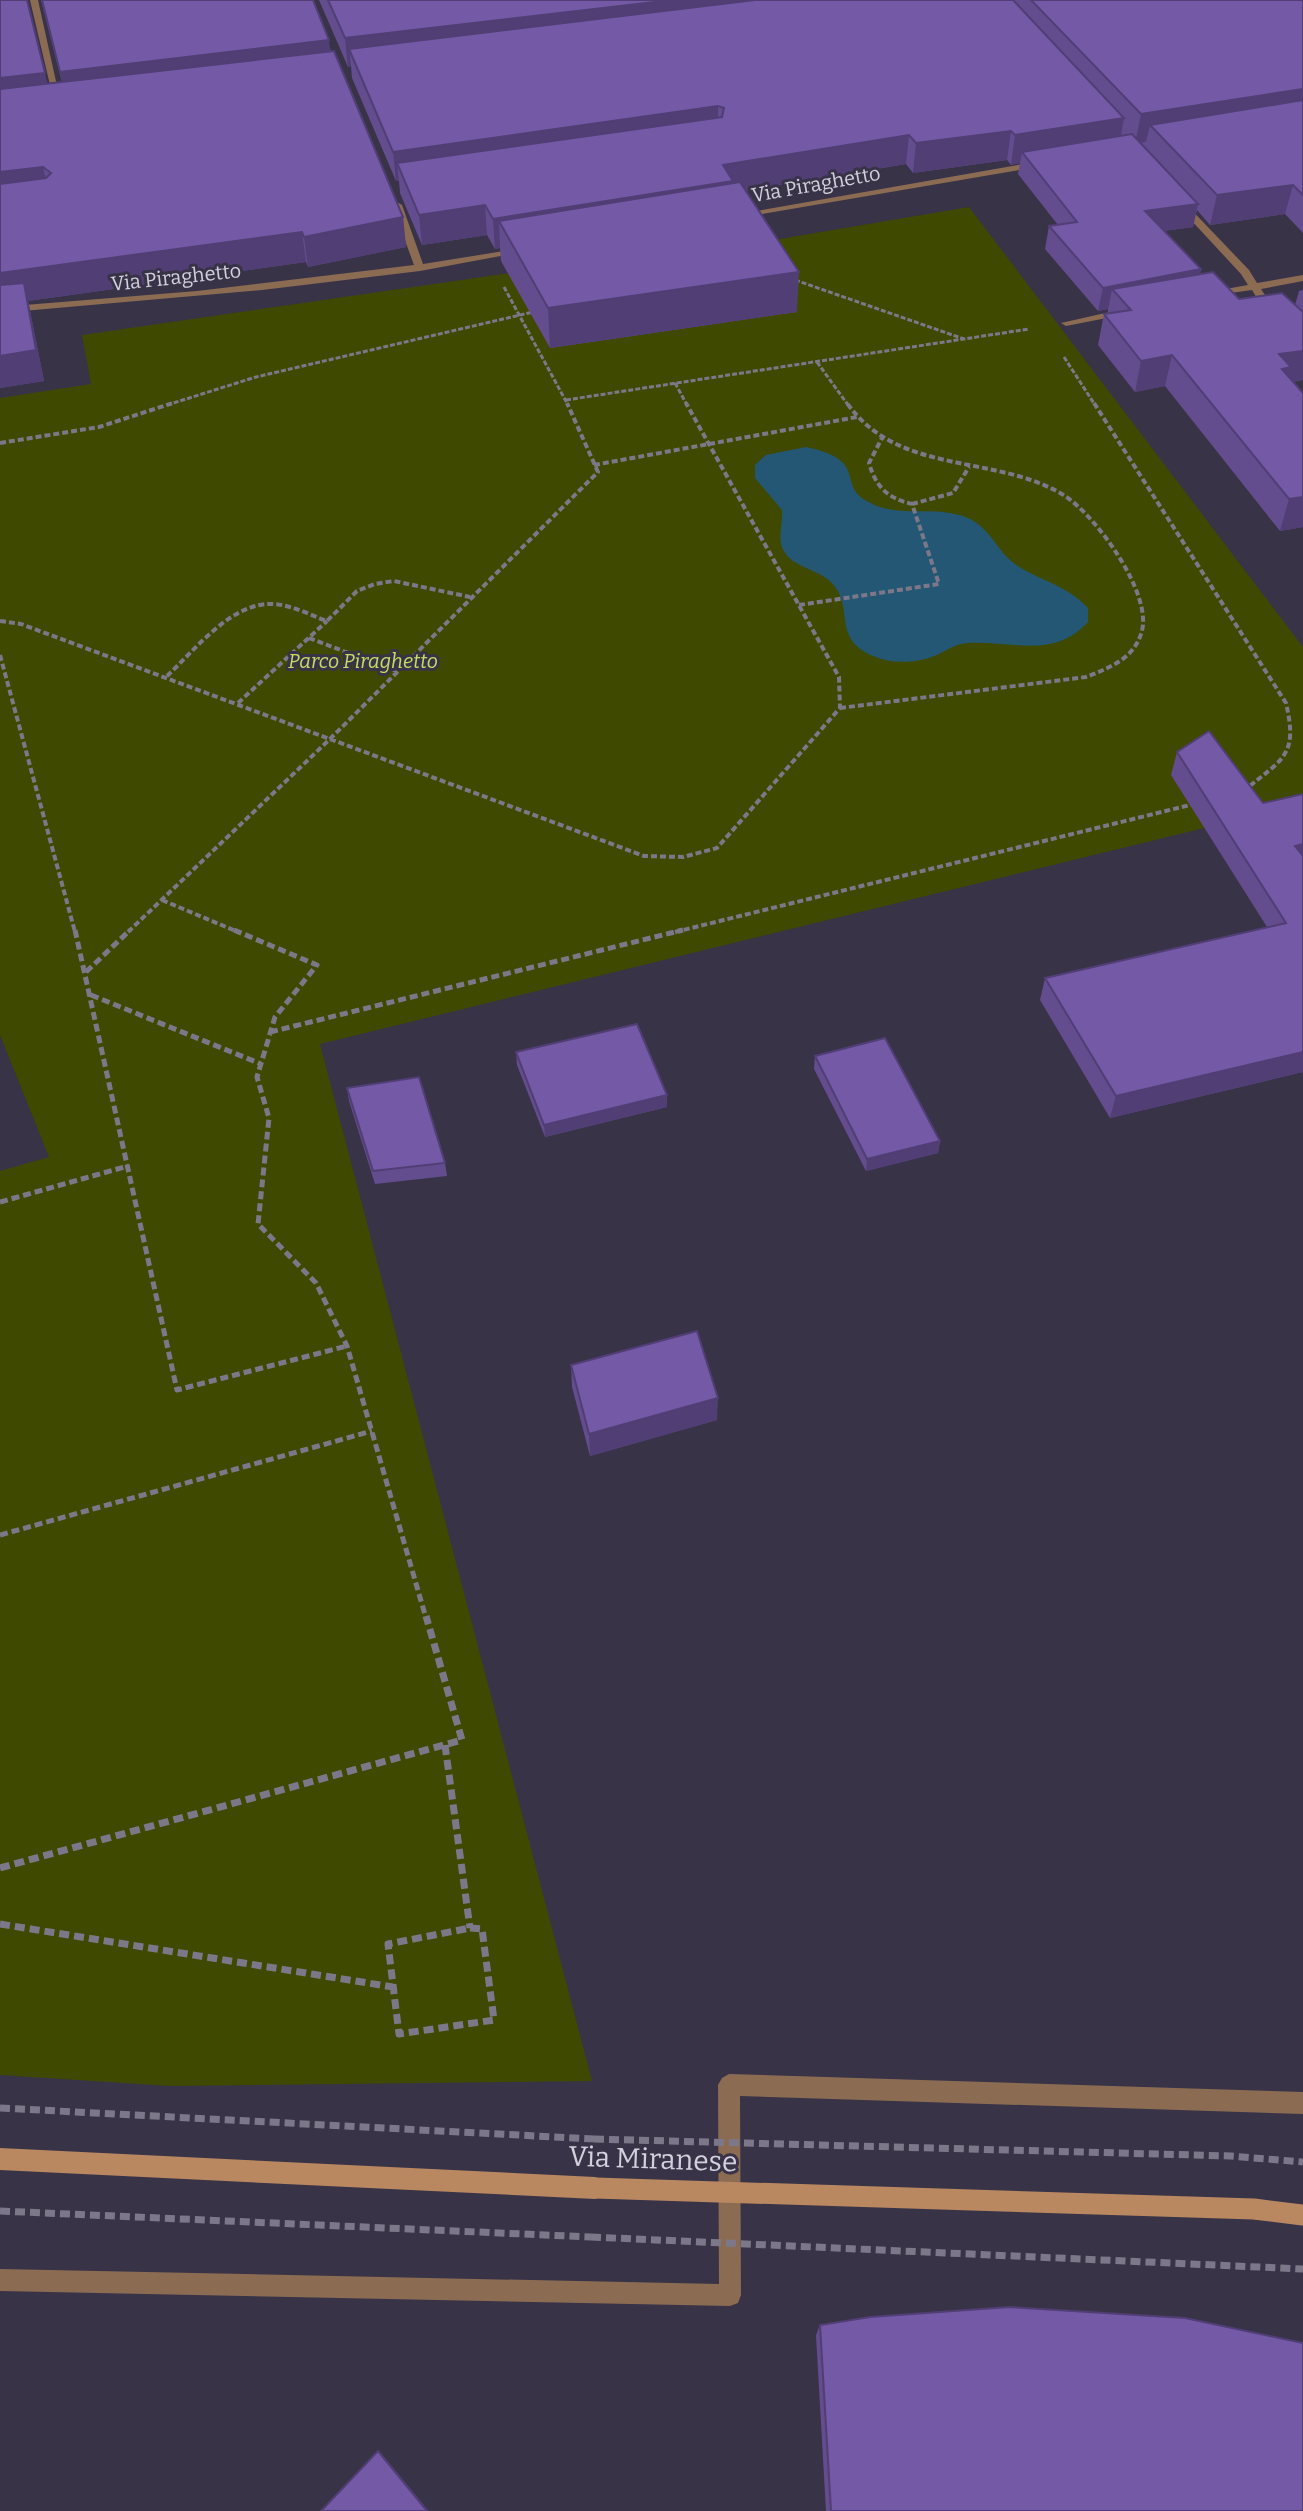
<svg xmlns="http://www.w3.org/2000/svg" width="1303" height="2511" viewBox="0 0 1303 2511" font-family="Bitter,serif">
  <rect width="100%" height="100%" fill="#393348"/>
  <path fill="#3f4900" d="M969,207L1303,647V804L320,1044L592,2081L170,2086L0,2075V1171L49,1157L0,1035V398L91,384L82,335L558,266L591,271Z"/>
  <path fill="#245773" d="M806,447C868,460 838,483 865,500C893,518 925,507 955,514C990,521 992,547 1015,564C1040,581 1067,585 1088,608V622C1054,660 1011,640 967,643C956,644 949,649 939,654C920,663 893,665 873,656C828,637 859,603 826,578C812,568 788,565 782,547C778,537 783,521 782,510L755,478V465L766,455Z"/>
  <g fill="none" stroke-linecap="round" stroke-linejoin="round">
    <path stroke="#7d7889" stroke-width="3" stroke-dasharray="5 2" stroke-linecap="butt" d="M795,280L964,339
      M504,287L568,405
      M1064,357L1095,405
      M817,362L848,405
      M675,383L687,405
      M566,400L1029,329
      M167,405L256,377L533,312"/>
    <path stroke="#7d7889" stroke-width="4" stroke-dasharray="6 3" stroke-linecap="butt" d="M1094,403L1286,703C1298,755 1284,758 1246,789
      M0,443L99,427L173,403
      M594,465L857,417
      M912,504L953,493L969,467
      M799,605L939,584L912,504C887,498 876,487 869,463L883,436
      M0,621L21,624L644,856L683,857L717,848L840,708L839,677L686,403
      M309,638L396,671
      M0,655L75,932
      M167,676C195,650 231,602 273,604C292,605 310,615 327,621L357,591L375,584L394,581L470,597
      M238,703L327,621
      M840,708L1086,677C1109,668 1133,659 1141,634C1155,596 1096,516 1065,496C997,453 899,477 847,403
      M162,900L238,932
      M128,932L331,738L598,472L567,403
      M675,932L1194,804"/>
    <path stroke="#7d7889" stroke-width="5" stroke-dasharray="8 4" stroke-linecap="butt" d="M75,930L177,1390L347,1346
      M234,930L317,965L275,1017L257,1077L269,1118L258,1224L316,1283L347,1346L426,1618
      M86,972L130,930
      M91,995L261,1064
      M270,1032L683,930
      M0,1202L128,1166
      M0,1535L372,1431"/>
    <path stroke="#7d7889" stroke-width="7" stroke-dasharray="10 5" stroke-linecap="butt" d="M445,1745L470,1928
      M0,1868L462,1740L426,1616
      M0,1924L393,1987
      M470,1928L482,1929L494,2020L399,2034L388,1944Z
      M0,2108L594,2139
      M0,2211L591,2237"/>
    <path fill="#8b6c53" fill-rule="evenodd" d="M729,2074L1303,2092V2114L740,2096L741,2295L738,2303L730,2306L0,2291V2269L719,2284L718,2085L722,2078Z"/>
    <path fill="#8b6c53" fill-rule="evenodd" d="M30,0H38L61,104L54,102Z
      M1040,161L1043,162V166L739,218L734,215Z
      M1177,201H1183L1249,270L1257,283L1303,275V281L1261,289L1272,306L1303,338V347L1264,310L1252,290L1209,296V292L1248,285L1241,274L1177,205Z
      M397,202L402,205L423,264L523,248L528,251L420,271L262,290L0,313V307L197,291L414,265L392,205Z
      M1123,309L1127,310V314L1066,326L1061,323Z"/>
    <path fill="#b98861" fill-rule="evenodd" d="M0,2148L595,2177L603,2180L606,2188L603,2196L595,2199L0,2170Z"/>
    <path stroke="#7d7889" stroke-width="7" stroke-dasharray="10 5" stroke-linecap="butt" d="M594,2139L1231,2156L1303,2162
      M591,2237L1303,2269"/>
    <path stroke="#b98861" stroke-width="21" d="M595,2188L1254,2209L1303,2215"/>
  </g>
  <path fill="#634d8f" d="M27,0L47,84L62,82L41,0H313L331,51L403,217L406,247L308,267L306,262L28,301L44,381L0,388Z
    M319,0H1303V233L1285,214L1210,225L1197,210L1193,227L1164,231L1201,269L1200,274L1239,299L1295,305L1299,291L1303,290V380L1293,382L1303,527L1280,531L1165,386L1135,392L1098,345L1104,314H1108V309L1098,311L1045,249L1049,226L1058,225L1018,174L1020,163L1011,165L1007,160L913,173L906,164L746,191L797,312L550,348L501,261L500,248L495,249L487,235L422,245L400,193L399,181H396L352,78L351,66L348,67Z
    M1177,752L1263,803L1303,794V1072L1110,1118L1040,1000L1045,978L1267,927L1171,775Z
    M516,1052L667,1107L545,1137L517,1065Z
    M815,1056L940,1141L938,1153L866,1171L814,1069Z
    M347,1088L445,1163L447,1176L375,1184L349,1101Z
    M571,1365L717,1420L590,1456L572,1387Z
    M820,2325L1303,2511H826L816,2335Z"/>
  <path fill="#503e74" d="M672,0H910L349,49L351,66L348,67L345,38Z
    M329,40L333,68L66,101L60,72Z
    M45,73L51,102L0,108V78Z
    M1303,89V117L1150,125L1146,142L1135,144L1141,114Z
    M718,106V135L397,163L399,181H396L393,152Z
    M1124,118L1119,147L1022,152L1020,163L1011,165L1015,135Z
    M1011,131L1007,160L913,173L916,143Z
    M909,135L906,164L732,193L499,221L500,248L495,249L493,219L723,165Z
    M43,167L50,197L0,203V172Z
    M1293,185L1285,214L1210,225L1217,195Z
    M1198,204L1193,227L1140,234L1145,211Z
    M485,205L487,235L422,245L419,215Z
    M403,217L406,247L308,267L304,237Z
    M302,232L306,262L28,301L44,381L0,388V273Z
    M1201,269L1196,292L1112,289L1108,309L1098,311L1103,288Z
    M799,272L797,312L550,348L548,308Z
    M1303,351V380L1286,383L1282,398L1279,354Z
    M1172,355L1165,386L1135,392L1141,361Z
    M1303,497V527L1280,531L1289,499Z
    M1303,844V865L1295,846Z
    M1303,1052V1072L1110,1118L1116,1096Z
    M667,1095V1107L545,1137L544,1125Z
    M940,1141L938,1153L866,1171L867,1159Z
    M718,1398L717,1420L590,1456L589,1434Z
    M378,2451L386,2459L429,2511H427Z"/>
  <path fill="#7359a6" stroke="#503e74" stroke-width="2" d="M0,0H27L45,73L0,78Z
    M42,0H313L329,40L60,72Z
    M328,0H672L345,38Z
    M755,0H1013L1124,118L1015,135L1011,131L916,143L909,135L723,165L733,181L493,219L485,205L419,215L397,163L722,117L724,108L718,106L393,152L349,49Z
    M1031,0H1303V89L1141,114Z
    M334,51L403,217L304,237L302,232L0,273V184L46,178L51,173L43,167L0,172V89Z
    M1303,100V195L1293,185L1217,195L1150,125Z
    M1132,134L1198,204L1145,211L1201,269L1103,288L1049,226L1077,222L1022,152Z
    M740,182L799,272L548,308L499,221Z
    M1213,272L1239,299L1282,293L1303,312V351L1279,354L1291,367L1282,369L1303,393V497L1289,499L1172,355L1141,361L1104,314L1131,310L1112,289Z
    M24,283L36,350L0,356V285Z
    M1209,731L1263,803L1303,794V844L1295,846L1303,856V1052L1116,1096L1045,978L1286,923L1177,752Z
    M637,1024L667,1095L544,1125L516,1052Z
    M885,1038L940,1141L867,1159L815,1056Z
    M419,1077L445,1163L373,1171L347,1088Z
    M697,1331L718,1398L589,1434L571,1365Z
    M1009,2307L1185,2318L1303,2343V2511H831L820,2325L870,2317Z
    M378,2451L427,2511H321Z"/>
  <g text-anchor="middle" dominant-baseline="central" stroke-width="6" stroke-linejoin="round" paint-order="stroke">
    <g font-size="20" fill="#d3d0dd" stroke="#393348">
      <text transform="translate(816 184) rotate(-10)">Via Piraghetto</text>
      <text transform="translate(176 277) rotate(-6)">Via Piraghetto</text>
    </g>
    <g font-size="20" font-style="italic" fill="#c6dd63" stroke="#393348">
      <text x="363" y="661">Parco Piraghetto</text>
    </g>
    <g font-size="28" fill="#d3d0dd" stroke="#393348">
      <text transform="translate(653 2159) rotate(2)">Via Miranese</text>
    </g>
  </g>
</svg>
